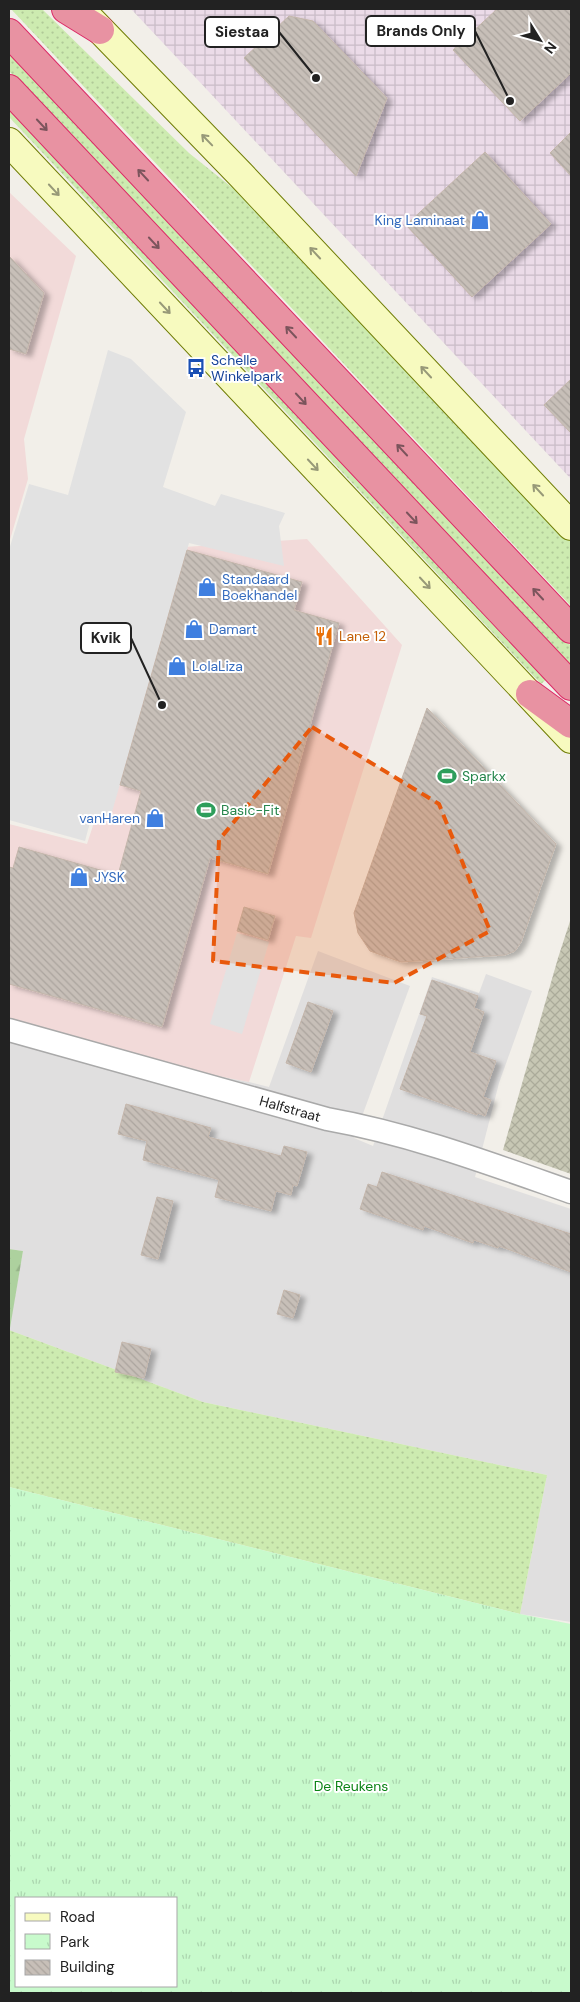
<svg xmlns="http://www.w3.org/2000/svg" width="580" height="2002" viewBox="0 0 580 2002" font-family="'DM Sans',sans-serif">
  <defs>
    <pattern id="industrial-grid" width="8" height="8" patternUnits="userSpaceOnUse" patternTransform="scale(1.25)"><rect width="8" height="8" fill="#ebdbe8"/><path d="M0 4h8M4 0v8" fill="none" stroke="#c9bcc7"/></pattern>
    <pattern id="construction-cross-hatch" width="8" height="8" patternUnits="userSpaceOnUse" patternTransform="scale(1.25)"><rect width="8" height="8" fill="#c7c7b4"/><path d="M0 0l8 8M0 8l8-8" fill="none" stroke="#abab9a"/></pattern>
    <pattern id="grass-dots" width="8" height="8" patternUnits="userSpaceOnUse" patternTransform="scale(1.25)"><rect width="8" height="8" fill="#cdebb0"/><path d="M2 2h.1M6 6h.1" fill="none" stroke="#b0c997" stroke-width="1.8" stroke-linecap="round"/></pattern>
    <pattern id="forest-firs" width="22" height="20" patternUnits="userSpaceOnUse" patternTransform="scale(1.25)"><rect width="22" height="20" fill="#add19e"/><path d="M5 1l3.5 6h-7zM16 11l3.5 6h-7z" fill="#95b388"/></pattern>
    <pattern id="park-tufts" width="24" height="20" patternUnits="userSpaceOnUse" patternTransform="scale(1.25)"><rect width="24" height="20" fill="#c8facc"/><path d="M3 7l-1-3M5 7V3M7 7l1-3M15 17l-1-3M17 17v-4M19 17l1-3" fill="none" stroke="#acd6af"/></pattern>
    <pattern id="building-back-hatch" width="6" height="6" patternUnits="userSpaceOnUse" patternTransform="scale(1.25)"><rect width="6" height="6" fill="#c7bfb8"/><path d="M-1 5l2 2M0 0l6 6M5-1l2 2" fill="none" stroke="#aba49e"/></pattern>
    <filter id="shadow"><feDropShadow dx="5.5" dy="3" stdDeviation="2.5" flood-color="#0004"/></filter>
  </defs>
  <rect width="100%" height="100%" fill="#f2efe9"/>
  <path fill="#e0dfdf" d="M318,951L410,986L354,1138L373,1146L432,977L479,993L486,974L532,991L499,1083L475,1177L571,1209V1622L520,1614L547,1475L203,1402L9,1330L23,1251L9,1249V1036L249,1082L269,1087Z"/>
  <path fill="#f2dad9" d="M9,192L76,256L24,439L28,479L9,543Z
    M307,539L402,645L311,938L296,936L249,1082L9,1036V824L87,844L184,547Z"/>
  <path fill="url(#industrial-grid)" d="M131,9H571V479L196,78Z"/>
  <path fill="url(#construction-cross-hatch)" d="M571,918V1174L503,1150L558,958Z"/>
  <path fill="url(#grass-dots)" d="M11,9H42L189,153L265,214L571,542V606Z
    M9,50L571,646V669L9,71Z
    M9,107L548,678L541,684L9,117Z
    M9,1330L203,1402L547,1475L520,1614L9,1487Z"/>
  <path fill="url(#forest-firs)" d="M9,1249L23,1251L9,1334Z"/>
  <path fill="url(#park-tufts)" fill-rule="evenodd" d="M9,1487L520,1614L571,1624V1993H9ZM16,1898H176V1986H16Z"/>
  <path fill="#e2e2e2" d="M108,350L131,359L186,412L163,487L215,506L221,494L285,513L279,526L284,566L189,543L110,819L92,815L85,841L9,820V550L29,484L68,495Z
    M237,933L269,942L242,1034L210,1024Z"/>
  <path fill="url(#building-back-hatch)" stroke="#c4b6ab" filter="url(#shadow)" d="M497,9H571V73L520,121L453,50Z
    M289,16L313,21L387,98L356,176L244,58Z
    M571,132V176L550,153Z
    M485,152L551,224L472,297L406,225Z
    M9,256L44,293L26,354L9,349Z
    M571,379V433L544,405Z
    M187,550L302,582L294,610L339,623L268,874L210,858L162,1027L9,984V867L13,868L19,847L118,875L141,791L120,785Z
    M427,708L556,844L521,942L515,951L505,955L401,962L370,951L358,933L354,913Z
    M244,907L275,916L268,940L237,931Z
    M432,980L478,996L474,1008L484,1012L470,1052L496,1061L483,1097L491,1100L485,1116L478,1113L477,1115L400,1089L427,1016L420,1014Z
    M308,1002L333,1011L311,1072L286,1063Z
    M126,1104L211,1128L208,1137L281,1156L284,1146L307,1152L297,1186L293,1185L291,1195L276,1191L271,1211L215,1197L219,1180L217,1179L143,1160L147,1141L118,1134Z
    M382,1172L571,1234V1272L499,1246L498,1248L474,1240L473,1243L424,1226L423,1230L360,1209L368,1184L377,1187Z
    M157,1197L173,1201L158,1259L141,1255Z
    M284,1290L300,1295L293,1318L277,1314Z
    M122,1342L151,1349L144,1378L115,1372Z"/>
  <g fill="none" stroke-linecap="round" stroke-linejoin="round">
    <g stroke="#a9a9a9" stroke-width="25">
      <g id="minor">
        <path id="s1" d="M9,1030L327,1119C411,1134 491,1164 571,1192"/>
      </g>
    </g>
    <g stroke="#707d05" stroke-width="30">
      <path id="secondary" d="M83,12L241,175L571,526
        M9,142L571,739"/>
    </g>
    <g stroke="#dc2a67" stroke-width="30">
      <path id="motorway" d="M66,9L100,30
        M9,33L571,629
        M9,89L571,686
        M530,694L571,724"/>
    </g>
    <use href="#minor" stroke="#fff" stroke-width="22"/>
    <use href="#secondary" stroke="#f7fabf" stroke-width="28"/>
    <use href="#motorway" stroke="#e892a2" stroke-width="28"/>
  </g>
  <defs><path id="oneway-shaft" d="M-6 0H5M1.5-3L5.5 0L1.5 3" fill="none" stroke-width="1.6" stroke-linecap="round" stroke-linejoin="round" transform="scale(1.25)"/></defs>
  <g stroke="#7b545c">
    <use href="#oneway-shaft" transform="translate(42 125) rotate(47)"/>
    <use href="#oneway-shaft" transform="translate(143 175) rotate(-133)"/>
    <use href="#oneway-shaft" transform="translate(154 243) rotate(47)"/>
    <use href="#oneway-shaft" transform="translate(291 332) rotate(-133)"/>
    <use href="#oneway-shaft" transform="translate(301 399) rotate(47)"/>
    <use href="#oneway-shaft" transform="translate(402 450) rotate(-133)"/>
    <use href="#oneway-shaft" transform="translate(412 518) rotate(47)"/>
    <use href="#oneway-shaft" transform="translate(538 594) rotate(-133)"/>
  </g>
  <g stroke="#979978">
    <use href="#oneway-shaft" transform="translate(207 140) rotate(-134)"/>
    <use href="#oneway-shaft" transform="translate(54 190) rotate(47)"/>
    <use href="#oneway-shaft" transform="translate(315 253) rotate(-133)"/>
    <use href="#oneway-shaft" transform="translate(165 308) rotate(47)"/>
    <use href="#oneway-shaft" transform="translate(426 372) rotate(-133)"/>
    <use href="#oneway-shaft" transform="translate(313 465) rotate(47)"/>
    <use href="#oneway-shaft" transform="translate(538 490) rotate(-133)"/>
    <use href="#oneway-shaft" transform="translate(425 583) rotate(47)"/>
  </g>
  <path fill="#e8590c" fill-opacity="0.2" stroke="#e8590c" stroke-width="4" stroke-dasharray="10 6" stroke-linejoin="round" d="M312,727L439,804L490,931L394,983L213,961L219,840Z"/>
  <defs>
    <g id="shop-bare" transform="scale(1.5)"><path d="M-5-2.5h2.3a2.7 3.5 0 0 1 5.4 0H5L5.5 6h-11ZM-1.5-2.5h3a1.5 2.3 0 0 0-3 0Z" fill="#3f7fe0" stroke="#fff" stroke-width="2.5" paint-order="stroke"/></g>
    <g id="bus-bare" transform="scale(1.5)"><path d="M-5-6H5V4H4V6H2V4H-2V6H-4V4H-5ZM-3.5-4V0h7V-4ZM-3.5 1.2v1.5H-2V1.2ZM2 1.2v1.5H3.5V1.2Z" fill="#1a4fb4" stroke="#fff" stroke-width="2.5" paint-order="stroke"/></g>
    <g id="restaurant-bare" transform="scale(1.5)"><path d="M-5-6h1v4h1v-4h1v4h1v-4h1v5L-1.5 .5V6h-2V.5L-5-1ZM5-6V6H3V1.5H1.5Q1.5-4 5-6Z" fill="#e8710a" stroke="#fff" stroke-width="2.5" paint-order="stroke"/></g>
    <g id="stadium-bare" transform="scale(1.5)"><path d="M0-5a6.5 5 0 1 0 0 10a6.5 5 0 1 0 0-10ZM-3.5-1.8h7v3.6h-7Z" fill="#2e9e5b" stroke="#fff" stroke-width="2.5" paint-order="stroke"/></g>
  </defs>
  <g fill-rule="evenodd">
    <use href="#shop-bare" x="480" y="220"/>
    <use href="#bus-bare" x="196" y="368"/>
    <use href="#shop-bare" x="207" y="587"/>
    <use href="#shop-bare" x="194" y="629"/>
    <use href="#restaurant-bare" x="324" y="636"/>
    <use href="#shop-bare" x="177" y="666"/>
    <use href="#stadium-bare" x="447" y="776"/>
    <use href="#stadium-bare" x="206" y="810"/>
    <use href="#shop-bare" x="155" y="818"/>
    <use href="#shop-bare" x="79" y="877"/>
  </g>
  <g text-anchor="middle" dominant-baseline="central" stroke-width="4" stroke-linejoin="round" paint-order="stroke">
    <g font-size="14" fill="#366cbe" stroke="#fff" text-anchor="start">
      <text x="465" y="220" text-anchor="end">King Laminaat</text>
      <text x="222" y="579">Standaard<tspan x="222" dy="16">Boekhandel</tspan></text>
      <text x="209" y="629">Damart</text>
      <text x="192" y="666">LolaLiza</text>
      <text x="140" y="818" text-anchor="end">vanHaren</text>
      <text x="94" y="877">JYSK</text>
    </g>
    <g font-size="14" fill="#164399" stroke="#fff" text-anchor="start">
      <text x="211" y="360">Schelle<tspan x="211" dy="16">Winkelpark</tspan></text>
    </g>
    <g font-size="14" fill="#c56008" stroke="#fff" text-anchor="start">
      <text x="339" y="636">Lane 12</text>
    </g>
    <g font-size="14" fill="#27864d" stroke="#fff" text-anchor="start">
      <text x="462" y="776">Sparkx</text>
      <text x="221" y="810">Basic-Fit</text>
    </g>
    <g font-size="14" fill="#222" stroke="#fff">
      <text stroke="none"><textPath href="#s1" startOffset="292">Halfstraat</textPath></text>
    </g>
    <g font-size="14" fill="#0c8416" stroke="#fff">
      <text x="351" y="1786">De Reukens</text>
    </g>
  </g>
  <path fill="none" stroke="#222" stroke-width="2" d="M510 101L475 31M316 78L279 32M162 705L131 638"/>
  <g fill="#222" stroke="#fff" stroke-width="2">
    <circle cx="510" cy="101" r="5"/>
    <circle cx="316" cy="78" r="5"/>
    <circle cx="162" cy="705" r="5"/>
  </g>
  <g fill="#fff" stroke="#222" stroke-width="2">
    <rect x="366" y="16" width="109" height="30" rx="5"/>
    <rect x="205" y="17" width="74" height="30" rx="5"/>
    <rect x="81" y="623" width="50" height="30" rx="5"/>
  </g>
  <g font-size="15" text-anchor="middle" font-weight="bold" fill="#222">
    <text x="421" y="36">Brands Only</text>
    <text x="242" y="37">Siestaa</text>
    <text x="106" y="643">Kvik</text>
  </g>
  <rect width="580" height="2002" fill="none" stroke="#222222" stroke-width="20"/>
  <rect x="15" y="1897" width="162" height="90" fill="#ffffff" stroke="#a7a7a7"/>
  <rect x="25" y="1913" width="25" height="8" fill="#f7fabf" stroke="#a7a7a7"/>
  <text x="60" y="1922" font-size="15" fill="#222222">Road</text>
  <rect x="25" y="1934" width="25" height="15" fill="url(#park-tufts)" stroke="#a7a7a7"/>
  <text x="60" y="1947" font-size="15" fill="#222222">Park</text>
  <rect x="25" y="1960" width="25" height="15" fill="url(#building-back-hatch)" stroke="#a7a7a7"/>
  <text x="60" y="1972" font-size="15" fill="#222222">Building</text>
  <g transform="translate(540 40) rotate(127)" stroke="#ffffff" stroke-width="4" paint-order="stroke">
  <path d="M0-4L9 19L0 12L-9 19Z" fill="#222222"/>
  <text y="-8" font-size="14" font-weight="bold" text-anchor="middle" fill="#222222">N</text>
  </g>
</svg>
